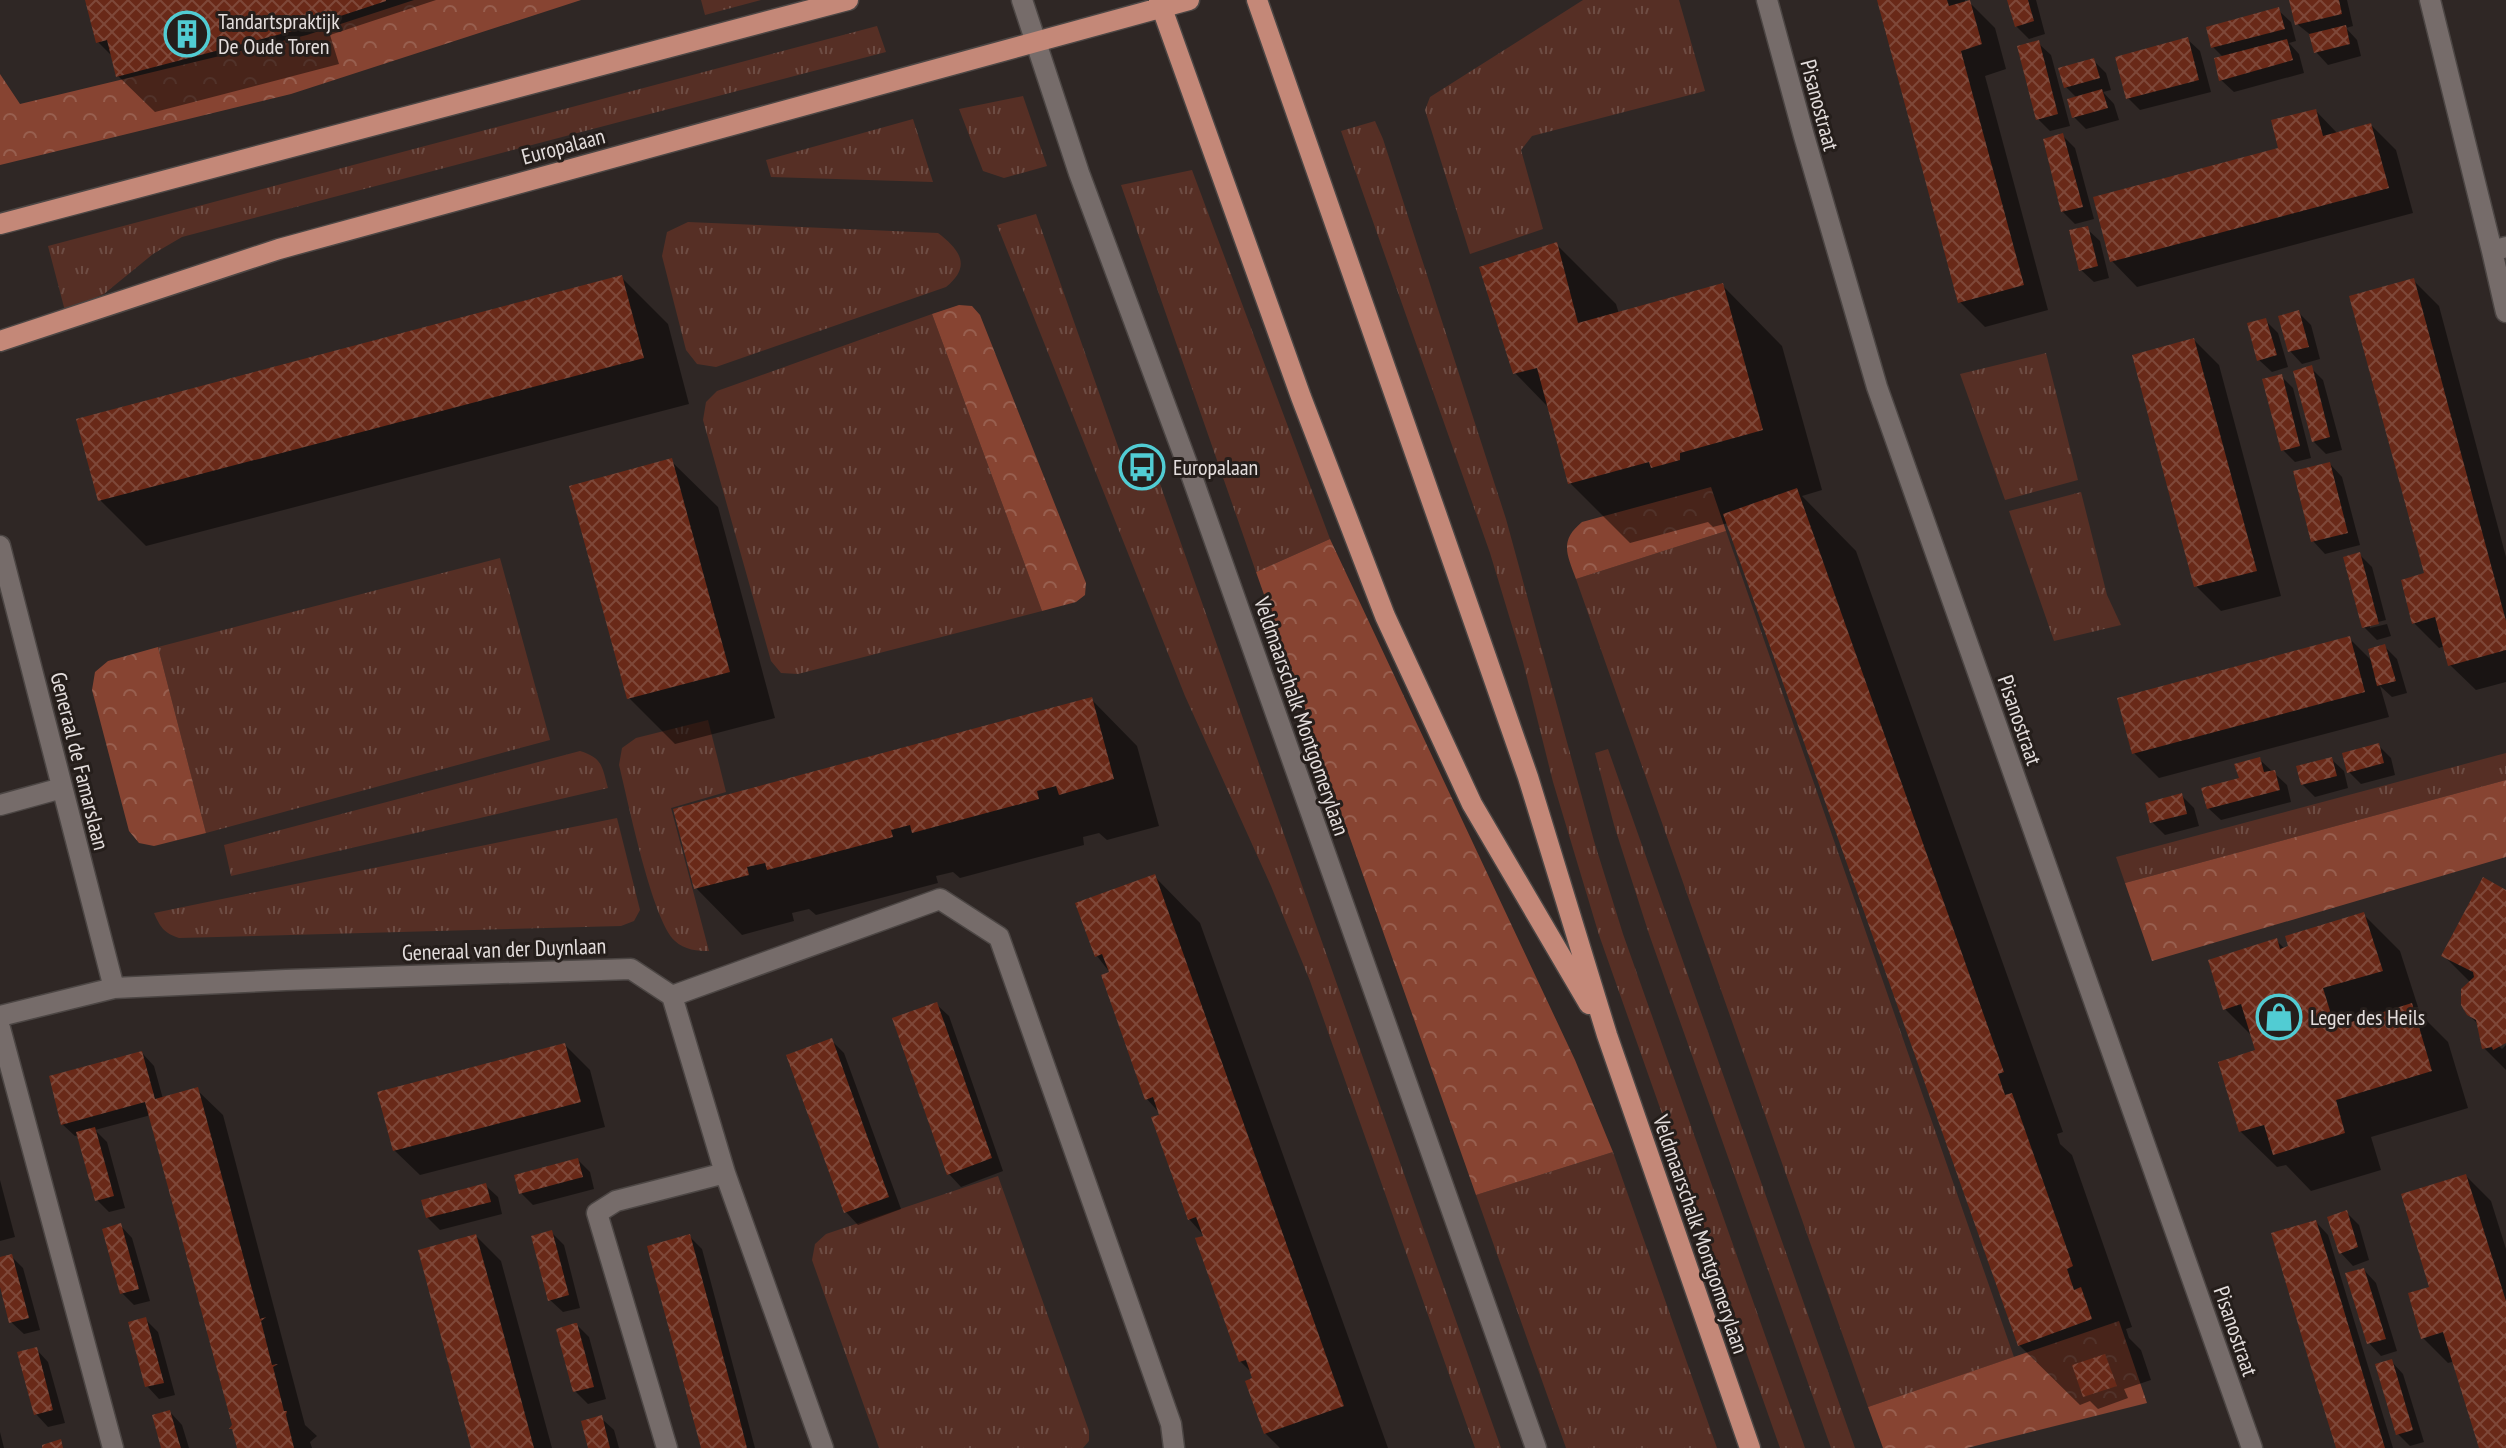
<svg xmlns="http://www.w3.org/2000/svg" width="2506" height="1448" viewBox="0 0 2506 1448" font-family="'PT Sans Narrow',sans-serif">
  <defs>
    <pattern id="grass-tufts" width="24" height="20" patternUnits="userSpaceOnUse" patternTransform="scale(2)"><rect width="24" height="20" fill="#562f25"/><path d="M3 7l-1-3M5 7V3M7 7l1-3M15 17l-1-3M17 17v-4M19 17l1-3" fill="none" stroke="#6e4d44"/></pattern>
    <pattern id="forest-crowns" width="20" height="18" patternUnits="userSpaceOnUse" patternTransform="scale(2)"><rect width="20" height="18" fill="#874432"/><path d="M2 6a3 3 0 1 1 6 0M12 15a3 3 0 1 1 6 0" fill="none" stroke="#985f4f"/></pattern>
    <pattern id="building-cross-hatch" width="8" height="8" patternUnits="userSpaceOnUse" patternTransform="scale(2)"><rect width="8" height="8" fill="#692918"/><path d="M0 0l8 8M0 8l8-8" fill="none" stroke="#7e4839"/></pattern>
  </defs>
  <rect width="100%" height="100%" fill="#2f2725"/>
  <path fill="url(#grass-tufts)" d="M701,0H761L705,15Z
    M1583,0H1679L1705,91L1532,136L1521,150L1543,229L1470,254L1425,110L1430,97Z
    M877,26L886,52L182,237L153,254L104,294L65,311L48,246Z
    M1023,96L1047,166L1004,178L983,171L959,109Z
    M913,119L933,182L771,177L766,160Z
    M1375,121L1383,139L1506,519L1594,841L1623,934L1805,1448H1780L1599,935L1553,782L1523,662L1490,553L1341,131Z
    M1192,170L1330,539L1256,572L1121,185Z
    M1036,214L1133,489L1159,481L1501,1448H1475L1310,981L1271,886L1185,696L997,225Z
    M688,222L938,233C960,250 972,266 946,287L716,367L697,364L686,350L662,256L667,232Z
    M932,314L1042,611L798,674L781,673L771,661L703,420L706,402L717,391Z
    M2046,353L2078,480L2005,500L1960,374Z
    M2081,492L2107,595L2121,625L2054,641L2009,511Z
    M1726,531L2014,1357L1868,1407L1576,579Z
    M500,558L550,740L206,833L158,647Z
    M708,720L726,792L671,808L709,951C698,951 684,950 675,941C652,920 628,801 619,765L622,748L636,738Z
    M1608,749L1855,1448H1831L1649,934L1614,825L1595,753Z
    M580,751C603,758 602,767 608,788L231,876L224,845Z
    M2506,753V780L2125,883L2116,857Z
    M617,818L640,910L634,921L621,926L179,938C164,933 160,927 154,913Z
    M1613,1152L1717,1448H1566L1476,1195Z
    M998,1176L1089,1431V1441L1083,1448H879L812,1260L815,1244L826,1234Z"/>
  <path fill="url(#forest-crowns)" d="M414,0H581L291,94L0,165V74L20,104L307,35Z
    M959,305L972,306L980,315L1086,583L1085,595L1076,602L1042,611L932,314Z
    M1711,487L1726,531L1576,579C1567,554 1559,541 1582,522Z
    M1330,539L1575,1060L1613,1152L1476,1195L1256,572Z
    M158,647L206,833L154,846L139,843L129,831L92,690L95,672L108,661Z
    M2506,780V857L2152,961L2125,883Z
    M2119,1321L2147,1403L1967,1448H1883L1868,1407Z"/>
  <path fill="#0007" d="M87,0H436L330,35L339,64L155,112L118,76L113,57L98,42Z
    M1879,0H1965L1966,4L1970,3L1995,28L2006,69L1985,76L2048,310L1985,327L1960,302Z
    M2009,0H2036L2045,34L2029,39L2016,26Z
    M2291,0H2347L2353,26L2346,28L2357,40L2361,56L2328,65L2316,52L2312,36L2297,24Z
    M2278,10L2291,22L2296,41L2289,43L2299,54L2304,73L2234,92L2221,80L2224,58L2213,47Z
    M2187,39L2200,51L2211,92L2140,110L2128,98Z
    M2038,43L2051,55L2070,126L2050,131L2038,119Z
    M2094,61L2106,73L2111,90L2103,92L2114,104L2119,120L2086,129L2073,116L2077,98L2065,86Z
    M2316,111L2338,134L2371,125L2396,150L2413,213L2137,287L2112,261L2281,149Z
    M2062,135L2075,148L2094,219L2075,224L2062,211Z
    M2087,229L2100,241L2109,278L2094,282L2081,270Z
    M1556,244L1616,304L1619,314L1722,285L1782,346L1822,490L1802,496L1856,551L2063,1132L2057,1134L2060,1144L2072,1155L2132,1327L2126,1329L2129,1338L2141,1350L2151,1380L2124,1389L2128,1398L2098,1409L2090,1401L2080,1405L2019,1345L1728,523L1713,527L1708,522L1630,543L1570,483L1549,408L1515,373Z
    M622,278L668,324L689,404L146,546L100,500Z
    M2414,281L2439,306L2506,557V682L2476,690L2450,665L2445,646L2439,648L2414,623L2426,575Z
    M2298,312L2311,325L2320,359L2302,364L2290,351Z
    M2265,320L2278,333L2288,367L2272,372L2259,360Z
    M2194,340L2219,365L2281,596L2221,611L2196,586Z
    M2311,368L2323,380L2342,450L2326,454L2313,441Z
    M2281,376L2293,388L2311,458L2295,462L2283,450Z
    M671,461L718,507L775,718L675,744L629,698Z
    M2330,464L2342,477L2360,545L2325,554L2313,541Z
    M2360,555L2372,567L2386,620L2370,624V628L2387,624L2391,636L2377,640L2364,627Z
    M2349,638L2374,663L2384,646L2397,659L2407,693L2392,697L2380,686L2389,717L2159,778L2134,753Z
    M1091,699L1137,746L1159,826L1107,840L1099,833L1083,837L1084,845L960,878L953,872L936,876L938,883L816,915L809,909L792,913L794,921L742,935L696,888Z
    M2378,745L2391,758L2395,775L2361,784L2349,772Z
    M2259,759L2287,785L2291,802L2221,820L2208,808L2241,780Z
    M2331,759L2344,771L2348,788L2315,797L2302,784Z
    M2181,795L2194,808L2199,826L2165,835L2152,822Z
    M1154,876L1200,923L1388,1448H1280L1265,1433L1255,1380L1253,1374L1240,1361L1205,1237L1189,1219L1162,1116L1147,1099L1111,974L1097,956Z
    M2506,893V1039L2499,1046L2502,1049L2506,1045V1070L2484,1048L2479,1025L2468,1014L2471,983L2443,955Z
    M2363,914L2400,951L2418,1007L2414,1008L2448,1042L2468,1108L2371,1137L2381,1170L2311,1191L2286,1165L2277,1167L2240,1131L2258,1052L2254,1038L2225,1009L2276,940L2285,949Z
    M936,1004L949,1016L1003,1171L961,1187L949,1174Z
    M832,1041L844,1053L901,1209L858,1225L846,1212Z
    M565,1045L590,1070L605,1127L420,1175L394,1150Z
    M142,1053L154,1066L163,1099L197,1090L223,1115L305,1425L317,1436L310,1442L312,1448H239L151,1115L95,1130L107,1142L125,1208L109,1212L97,1200L79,1135L75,1136L62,1124Z
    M578,1160L590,1172L594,1189L533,1205L521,1193Z
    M2466,1176L2491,1201L2506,1249V1448H2481L2455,1361L2448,1363L2423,1338L2432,1288Z
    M0,1180L15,1237L0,1241Z
    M485,1185L498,1197L502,1214L440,1230L427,1217Z
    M2346,1212L2359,1225L2369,1260L2353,1266L2341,1253Z
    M2316,1222L2328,1235L2393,1448H2338Z
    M120,1225L132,1238L150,1301L134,1305L122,1293Z
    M551,1232L564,1245L580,1308L563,1312L550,1300Z
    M476,1236L501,1261L552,1448H473Z
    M690,1237L702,1249L755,1448H703Z
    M11,1256L23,1268L40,1330L24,1334L11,1322L0,1278V1259Z
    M2364,1270L2376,1283L2397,1351L2381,1356L2369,1343Z
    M146,1320L158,1332L175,1395L159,1399L147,1386Z
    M577,1325L589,1337L606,1399L588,1404L575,1391Z
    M36,1349L48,1362L65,1423L48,1427L36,1414Z
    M2391,1361L2403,1374L2424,1442L2410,1446L2398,1434Z
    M170,1412L182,1425L189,1448H163Z
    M601,1418L614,1430L619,1448H590Z
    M0,1432L4,1448H0Z"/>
  <path fill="url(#building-cross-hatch)" d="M85,0H386V1L304,28L116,77L107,40L96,43Z
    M1877,0H1947L1949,6L1970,0L1982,44L1961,51L2024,285L1958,303Z
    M2007,0H2028L2034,21L2015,27Z
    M2289,0H2339L2342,14L2295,25Z
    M2279,7L2285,29L2211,48L2206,27Z
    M2346,25L2350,44L2314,53L2309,34Z
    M2188,37L2199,80L2126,99L2115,57Z
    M2287,39L2293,60L2219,81L2214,58Z
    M2039,40L2058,114L2036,120L2017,46Z
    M2094,58L2100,78L2064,88L2058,68Z
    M2102,89L2108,108L2072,118L2067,99Z
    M2316,109L2323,136L2371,123L2389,188L2110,262L2093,197L2278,148L2271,120Z
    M2063,133L2083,207L2061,212L2043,139Z
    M2088,226L2098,266L2079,271L2069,230Z
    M1557,242L1578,323L1723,283L1763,430L1680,453V460L1651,468L1649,462L1568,484L1537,368L1513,374L1479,267Z
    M622,275L644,358L98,501L76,419Z
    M2414,278L2506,621V650L2448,666L2435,617L2412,624L2401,580L2424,573L2349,296Z
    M2299,310L2309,347L2288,352L2278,316Z
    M2266,318L2277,355L2257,361L2247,323Z
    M2194,338L2257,571L2194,587L2132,355Z
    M2312,365L2330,437L2312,442L2293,371Z
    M2282,374L2300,446L2281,451L2262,379Z
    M672,458L730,672L627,699L569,486Z
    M2330,462L2348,533L2311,542L2293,471Z
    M1797,488L2004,1072L1998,1074L2005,1095L2012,1093L2073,1266L2067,1269L2074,1290L2081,1287L2092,1319L2018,1346L1723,514Z
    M2360,552L2379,624L2362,628L2343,557Z
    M2350,636L2365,692L2132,754L2117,698Z
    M2385,644L2396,681L2377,686L2368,649Z
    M1092,697L1114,779L1059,795L1056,786L1037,791L1039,799L912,833L910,825L891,830L893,837L767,870L765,863L747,867L749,875L694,889L673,809Z
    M2379,743L2384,763L2347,773L2342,753Z
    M2260,757L2264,772L2275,770L2280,790L2207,809L2201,788L2239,778L2234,764Z
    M2332,757L2337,776L2301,785L2296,766Z
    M2182,793L2187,814L2150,823L2145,803Z
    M1155,874L1344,1406L1264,1434L1245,1381L1252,1378L1246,1360L1239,1362L1195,1238L1203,1236L1196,1217L1188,1220L1151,1117L1159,1115L1153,1097L1145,1100L1101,975L1109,972L1102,954L1095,957L1075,903Z
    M2483,877L2506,890V1043L2493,1050L2492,1047L2482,1049L2476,1020L2467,1015L2461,1005V989L2474,977L2473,972L2441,956Z
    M2364,912L2383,971L2323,988L2335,1027L2412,1003L2432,1071L2336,1100L2345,1133L2273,1155L2264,1125L2239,1132L2218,1062L2255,1050L2241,1004L2223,1010L2208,960L2277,938L2280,949L2288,946L2285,936Z
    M937,1002L992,1158L947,1175L892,1018Z
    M832,1038L889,1197L844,1213L786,1055Z
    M565,1043L581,1102L393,1151L377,1092Z
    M142,1051L155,1099L198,1087L260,1319L266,1317L261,1321L272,1365L278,1364L273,1367L284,1411H287L286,1415L294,1448H237L232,1429H229L232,1425L145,1102L61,1125L49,1076Z
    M95,1127L114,1196L95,1201L76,1132Z
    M578,1158L583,1177L519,1194L514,1175Z
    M2466,1174L2506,1301V1448H2479L2443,1332L2421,1339L2408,1293L2429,1287L2401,1194Z
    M486,1183L491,1202L426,1218L421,1200Z
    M2347,1210L2358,1247L2339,1254L2327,1217Z
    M2316,1220L2336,1284L2385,1448H2336L2309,1361L2271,1233Z
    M121,1223L139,1289L120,1294L102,1229Z
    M552,1230L569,1295L548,1301L531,1236Z
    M476,1234L502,1328L534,1448H471L443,1344L418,1250Z
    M690,1234L734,1397L747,1448H701L653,1270L647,1246Z
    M12,1254L29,1318L9,1323L0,1287V1257Z
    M2364,1268L2386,1339L2367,1344L2345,1273Z
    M146,1317L164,1383L145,1387L128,1322Z
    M575,1323H577L594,1387L573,1392L556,1329Z
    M37,1347L53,1410L34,1415L17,1352Z
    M2105,1354L2117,1386L2083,1397L2072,1365Z
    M2392,1359L2413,1430L2396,1435L2375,1364Z
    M170,1410L179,1442L181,1448H161L152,1415Z
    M602,1415L610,1448H588L581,1421Z
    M61,1439L63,1448H42V1445Z"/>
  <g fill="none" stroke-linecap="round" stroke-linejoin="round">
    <g stroke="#4c4644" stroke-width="23">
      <path id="minor" d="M1022,0L1079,173L1192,477L1536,1448
        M1767,0L1804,136L1877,387L2252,1448
        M2430,0L2492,251
        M2506,247L2492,251L2506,312
        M0,546L114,988
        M0,805L62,788
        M672,996L940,899L999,937L1171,1424L1174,1448
        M0,1016L114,988L286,980L631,969L672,996L725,1173L823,1448
        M0,1028L113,1448
        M667,1448L597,1213L616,1201L725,1173"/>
    </g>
    <g stroke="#4c4644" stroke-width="23">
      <path id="major" d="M1159,0L1301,397L1385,616L1472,804L1589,1004
        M1257,0L1528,777L1607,1035L1750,1448
        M0,224L848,0
        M0,341L279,249L1189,0"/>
    </g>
    <use href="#minor" stroke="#766c6a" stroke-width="20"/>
    <use href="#major" stroke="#c48878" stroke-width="20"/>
  </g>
  <defs>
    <g id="building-ring" transform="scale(2.3)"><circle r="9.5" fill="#251e1b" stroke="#51ccd3" stroke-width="1.5"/><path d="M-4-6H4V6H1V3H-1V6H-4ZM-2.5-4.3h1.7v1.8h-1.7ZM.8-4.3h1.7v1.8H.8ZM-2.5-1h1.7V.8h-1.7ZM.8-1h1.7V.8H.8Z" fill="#51ccd3"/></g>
    <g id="bus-ring" transform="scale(2.3)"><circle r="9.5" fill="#251e1b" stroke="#51ccd3" stroke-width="1.5"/><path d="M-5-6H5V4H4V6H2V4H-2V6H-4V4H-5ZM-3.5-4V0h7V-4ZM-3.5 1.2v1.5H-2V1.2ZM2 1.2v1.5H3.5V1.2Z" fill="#51ccd3"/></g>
    <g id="shop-ring" transform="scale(2.3)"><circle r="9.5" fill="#251e1b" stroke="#51ccd3" stroke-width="1.5"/><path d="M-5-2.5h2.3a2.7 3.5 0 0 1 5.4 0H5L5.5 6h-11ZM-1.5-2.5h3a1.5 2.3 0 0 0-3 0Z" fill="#51ccd3"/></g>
  </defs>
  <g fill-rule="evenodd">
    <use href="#building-ring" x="187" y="34"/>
    <use href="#bus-ring" x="1142" y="467"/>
    <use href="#shop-ring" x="2279" y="1017"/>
  </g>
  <g text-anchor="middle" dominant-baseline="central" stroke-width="6" stroke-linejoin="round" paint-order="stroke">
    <g font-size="22" fill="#e4dedd" stroke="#251e1b" text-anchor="start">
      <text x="218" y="21">Tandartspraktijk<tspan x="218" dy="25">De Oude Toren</tspan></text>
      <text x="1173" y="467">Europalaan</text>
      <text x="2310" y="1017">Leger des Heils</text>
    </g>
    <g font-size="22" fill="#e4dedd" stroke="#251e1b">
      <text transform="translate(1820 105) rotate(75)">Pisanostraat</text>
      <text transform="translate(563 146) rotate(-15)">Europalaan</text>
      <text transform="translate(1302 716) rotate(71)">Veldmaarschalk Montgomerylaan</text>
      <text transform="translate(2020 720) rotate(71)">Pisanostraat</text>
      <text transform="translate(80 761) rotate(76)">Generaal de Famarslaan</text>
      <text transform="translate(504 949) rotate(-2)">Generaal van der Duynlaan</text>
      <text transform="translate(1701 1234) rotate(71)">Veldmaarschalk Montgomerylaan</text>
      <text transform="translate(2236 1331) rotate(71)">Pisanostraat</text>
    </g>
  </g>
</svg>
